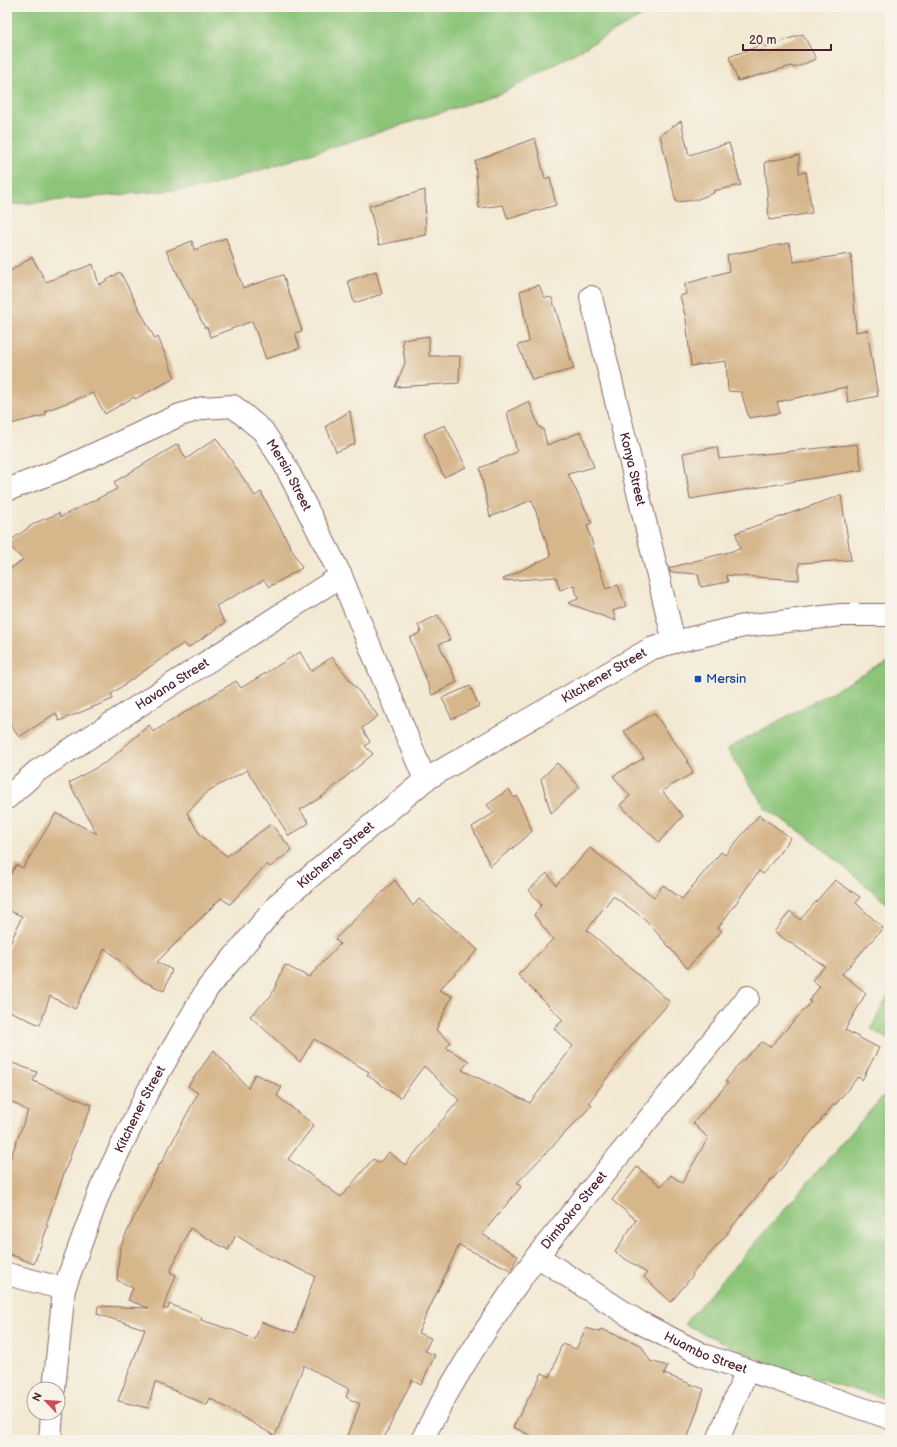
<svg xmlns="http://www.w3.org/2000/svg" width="897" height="1447" viewBox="0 0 897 1447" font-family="'Balsamiq Sans',sans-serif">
  <rect width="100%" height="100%" fill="#f7f3e8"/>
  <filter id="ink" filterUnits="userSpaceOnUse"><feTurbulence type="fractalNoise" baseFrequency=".025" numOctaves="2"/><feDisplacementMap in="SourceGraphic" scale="8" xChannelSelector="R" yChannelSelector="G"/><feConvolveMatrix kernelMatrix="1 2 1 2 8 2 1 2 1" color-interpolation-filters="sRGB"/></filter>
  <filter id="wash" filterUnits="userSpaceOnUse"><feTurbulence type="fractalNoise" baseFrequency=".012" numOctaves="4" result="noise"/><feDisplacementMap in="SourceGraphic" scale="16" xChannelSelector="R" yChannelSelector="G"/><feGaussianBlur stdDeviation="0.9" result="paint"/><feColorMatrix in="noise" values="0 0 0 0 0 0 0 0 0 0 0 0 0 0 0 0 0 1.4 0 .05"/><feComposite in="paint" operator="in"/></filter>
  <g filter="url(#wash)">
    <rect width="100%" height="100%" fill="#f3e9d3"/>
    <path fill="#8cc579" stroke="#6b7252" d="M7,7H658L505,92L207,187L7,205Z
      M890,660V906L811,839L766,809L727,749Z
      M890,991V1041L871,1029Z
      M890,1088V1400L777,1368L684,1324Z"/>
    <g id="blocks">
      <path fill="#d6b68b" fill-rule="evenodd" d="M803,34L816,59L793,68L792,66L738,81L729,57L764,44L765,47Z
        M681,121L689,155L729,143L741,185L713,191L714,193L695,200L676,202L660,135Z
        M535,138L545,179L550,177L556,205L508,219L503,205L479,208L475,161Z
        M799,155V173L806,172L812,213L769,220L765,162Z
        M425,190L426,235L379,245L369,206Z
        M226,238L243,288L283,275L302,331L295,333L300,348L266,359L252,321L210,337L207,327L205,328L166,251L192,241L194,250Z
        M789,243L794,262L851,254L856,332L867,330L878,396L848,402L846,387L777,402L780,413L749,418L741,392L728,391L726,361L691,366L686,319L680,296L686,294L685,284L729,271L727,255Z
        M32,257L46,282L93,264L99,285L120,272L155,339L158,337L175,378L135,399L134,397L105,414L93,393L45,411L46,415L7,425V273Z
        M376,271L382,294L354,303L348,281Z
        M539,285L544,297L552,298L574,369L532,380L518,345L529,342L520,291Z
        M429,336V356H460L459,383L395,387L405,363L402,340Z
        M529,401L539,427L543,429L547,445L581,432L594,467L568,474L592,523L587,525L606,589L618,585L626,606L613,611L616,621L568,603L578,599L574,585L560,590L556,577L504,581L503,579L551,556L532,500L490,517L480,468L517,452L507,412Z
        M350,411L355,444L336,452L326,426Z
        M445,425L466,467L444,477L424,434Z
        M216,438L255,496L261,492L302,568L269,587L264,580L216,606L225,623L188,648L184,643L111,694L113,699L59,721L56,713L19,737L7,720V571L23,560L7,543L35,523L59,513L60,517L117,489L114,482L178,444L186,459Z
        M857,444L862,470L690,499L683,453L717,447L719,459Z
        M841,495L851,560L799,563V580L726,575L728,582L701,587L698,574L670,572L669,568L740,549L736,533Z
        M438,615L450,640L439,644L457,682L432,695L410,638L421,632L418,625Z
        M300,652L311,671L332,657L378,716L362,728L370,742L365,746L373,754L323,796L300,810L309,823L289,836L247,770L208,791L187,813L199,833L207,841L227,856L271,824L292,850L270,867L267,864L230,904L221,898L157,962L172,970L164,991L141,980L105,948L75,1009L50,996L40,1025L7,1010V951L22,916L7,910V880L16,865L23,868L56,813L97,834L69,783L108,761L149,725L153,732L236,681L241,688Z
        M470,686L479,706L452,719L442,698Z
        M654,713L686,758L693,773L662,791L683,816L659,842L620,805L630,796L613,776L644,758L624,731Z
        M557,763L580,787L551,813L541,779Z
        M509,789L514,798L517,796L532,831L523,840L490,866L472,827L494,813L487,805Z
        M759,815L791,838L763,874L759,871L718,928L722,931L687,968L645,919L613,896L587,930L670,1002L632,1045L589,1102L592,1105L517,1183L521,1187L482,1234L518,1256L511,1270L459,1245L418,1333L431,1338L425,1351L435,1355L421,1385L412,1380L383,1440H345L360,1404L346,1397L349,1389L304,1365L275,1436L210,1398L207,1405L155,1382L148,1408L118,1401L145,1329L97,1314L98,1306L149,1308L128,1300L133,1288L117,1280L120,1247L159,1164L160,1165L198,1093L188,1086L214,1050L248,1088L255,1074L282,1087L277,1096L314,1125L288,1159L341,1197L373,1159L379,1163L389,1152L405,1165L459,1100L424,1066L400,1098L367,1075L369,1072L314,1039L300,1062L250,1016L271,996L285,965L309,977L340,944L335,939L395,880L413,906L419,899L456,931H457L478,950L439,990L452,996L436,1030L451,1042L446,1048L469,1061L462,1070L530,1103L573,1046L554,1029L563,1020L518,975L553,939L534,915L541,905L529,890L547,873L556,885L590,848L654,897L663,885L682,899L721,852L725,855ZM190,1228L228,1250L236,1235L264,1253L315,1276L295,1333L261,1322L255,1340L235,1331L201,1320L202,1317L169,1304L168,1309H163L176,1275L170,1272Z
        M835,880L860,897L856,903L883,928L842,974L866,993L845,1030L879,1048L862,1080L858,1077L835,1105L834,1104L772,1180L771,1179L727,1233H728L692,1274L693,1275L671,1302L644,1277L647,1273L615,1252L636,1220L612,1200L637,1167L661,1186L671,1175L682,1183L708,1138L693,1123L728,1083L725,1082L737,1066L762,1042L770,1047L811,1002L809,1001L820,986L812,980L825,966L774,932L790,911L800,920Z
        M7,1061L37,1072L33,1081L92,1105L72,1151L46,1225L48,1226L34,1264L7,1253V1167L28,1111L7,1099Z
        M586,1328L600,1332L601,1329L641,1345L650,1361L668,1366L664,1374L704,1389L687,1440H540L513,1427L542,1373L550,1377L562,1344L576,1349Z"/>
    </g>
  </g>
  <g filter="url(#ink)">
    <use href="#blocks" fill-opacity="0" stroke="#856666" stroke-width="1"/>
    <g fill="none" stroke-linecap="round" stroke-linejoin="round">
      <g stroke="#856666" stroke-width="24">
        <g id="street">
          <path id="s1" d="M591,297L674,642"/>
          <path id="s2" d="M7,490L62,469L180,415L203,408L233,406L263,431L285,465L341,576L425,780"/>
          <path id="s3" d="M7,798L37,771L341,576"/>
          <path id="s4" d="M537,1256L639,1322L703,1355L890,1418"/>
          <path d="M7,1274L64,1289"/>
          <path id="s5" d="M54,1389L64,1289L101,1188L147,1093L207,989L279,903L425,780L650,649L674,642L744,626L841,615H890"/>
          <path d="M50,1440L52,1413"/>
          <path id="s6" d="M422,1440C454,1376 494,1315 537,1256L748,997"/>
          <path d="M718,1440L747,1370"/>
        </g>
      </g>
      <use href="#street" stroke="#fff" stroke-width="22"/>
    </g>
  </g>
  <rect fill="#1a4fb4" stroke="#f7f3e8" stroke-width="1.5" x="694" y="675" width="8" height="8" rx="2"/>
  <g text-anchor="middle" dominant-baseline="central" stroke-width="3" stroke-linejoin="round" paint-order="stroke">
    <g font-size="13" fill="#4a1f2b" stroke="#f7f3e8">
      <text stroke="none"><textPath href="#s1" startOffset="177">Konya Street</textPath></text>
      <text stroke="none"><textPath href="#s2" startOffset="333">Mersin Street</textPath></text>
      <text stroke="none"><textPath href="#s5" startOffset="944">Kitchener Street</textPath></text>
      <text stroke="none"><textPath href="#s3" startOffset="201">Havana Street</textPath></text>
      <text stroke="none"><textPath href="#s5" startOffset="620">Kitchener Street</textPath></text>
      <text stroke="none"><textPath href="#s5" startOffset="296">Kitchener Street</textPath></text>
      <text stroke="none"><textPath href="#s6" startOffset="276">Dimbokro Street</textPath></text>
      <text stroke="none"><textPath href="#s4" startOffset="195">Huambo Street</textPath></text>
    </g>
    <g font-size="13" fill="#164399" stroke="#f7f3e8" text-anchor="start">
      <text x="706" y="679">Mersin</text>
    </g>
  </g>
  <rect width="897" height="1447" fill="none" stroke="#f7f3e8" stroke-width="24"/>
  <g transform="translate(46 1401) rotate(295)"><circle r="19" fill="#f7f3e8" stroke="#b29e9c"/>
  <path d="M0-3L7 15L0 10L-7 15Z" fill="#d1495b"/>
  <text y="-6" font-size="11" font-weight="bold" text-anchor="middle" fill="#4a1f2b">N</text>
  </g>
  <path d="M743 44v6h88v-6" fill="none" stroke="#4a1f2b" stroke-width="2"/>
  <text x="749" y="44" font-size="12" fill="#4a1f2b" stroke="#f7f3e8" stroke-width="3" paint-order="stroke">20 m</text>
</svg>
